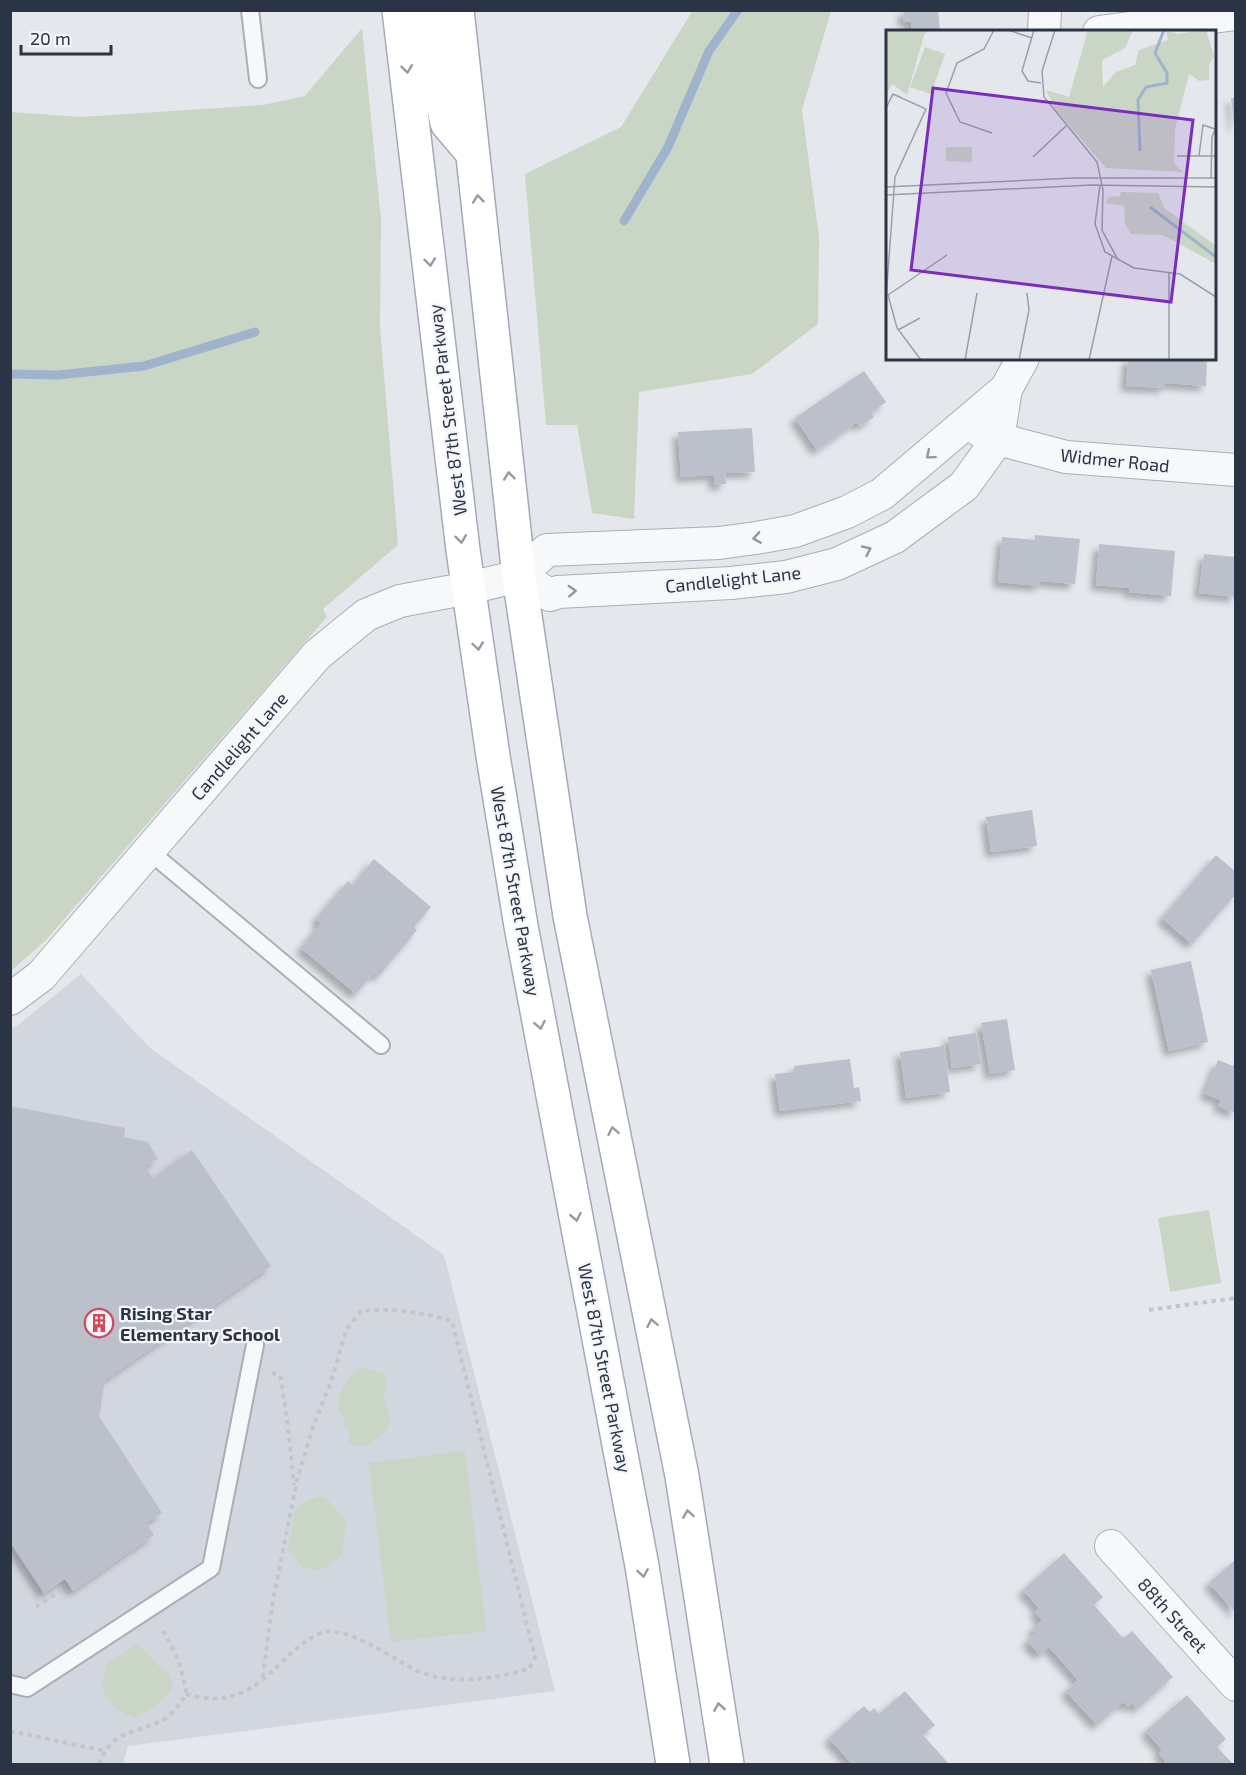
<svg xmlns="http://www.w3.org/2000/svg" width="1246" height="1775" viewBox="0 0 1246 1775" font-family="'Exo 2',sans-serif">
  <defs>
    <filter id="shadow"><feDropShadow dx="-5.5" dy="5.5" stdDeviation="3" flood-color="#0004"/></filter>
  </defs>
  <rect width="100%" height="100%" fill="#e4e7ec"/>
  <path fill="#d2d6de" d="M81,974L150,1048L444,1255L555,1691L128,1746L123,1764H11L10,1029L17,1026Z"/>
  <path fill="#c9d6c5" d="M693,10L831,11L802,110L819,237L818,324L752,374L639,392L634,519L592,513L577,425H546L525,174L621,127Z
    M362,28L381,220L380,327L398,545L323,609L327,617L46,940L11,971V112L81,117L263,105L305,96Z
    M1209,1210L1221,1283L1170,1292L1158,1218Z
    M360,1367L384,1374C389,1388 384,1386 384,1397C384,1406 393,1415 389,1425C386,1434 368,1448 358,1446C356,1446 351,1443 349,1442V1431L343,1425L345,1418L338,1410C338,1391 347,1380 360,1367Z
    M465,1451L486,1631L391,1642L369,1463Z
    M319,1496L327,1499L346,1521L342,1555L331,1564L317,1571L303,1567L288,1551L295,1509L305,1502Z
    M136,1645C140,1647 145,1650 148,1653C152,1657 155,1664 160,1667C162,1669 166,1669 168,1672C185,1691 148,1710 135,1718L117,1710L106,1696L101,1684L108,1663Z"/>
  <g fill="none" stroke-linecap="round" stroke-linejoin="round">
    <path stroke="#9fb4cc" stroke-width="9" d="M624,221L668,147L709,51L738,10
      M10,374L58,375L144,366L255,332"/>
  </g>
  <path fill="#bbc0ca" filter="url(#shadow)" d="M903,10H938L940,32H911V22H904Z
    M1231,98H1236V125H1234Z
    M1128,358H1207L1206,386L1165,383V388L1126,386Z
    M864,371L886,402L871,413L874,417L860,426L857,422L817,450L795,418Z
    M752,428L755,472L725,473L726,484L714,485V475L681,477L678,432Z
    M1035,535L1080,539L1075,584L1040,581V586L998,582L1002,537L1035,540Z
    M1099,544L1175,551L1171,596L1129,592V588L1096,585Z
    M1204,554L1236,557V597L1199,593Z
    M1032,810L1037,846L991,852L986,817Z
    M1216,855L1236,872V894L1192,944L1162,918Z
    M374,859L431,907L414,927L417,930L378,977L374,973L356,994L301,948L321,923L316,919L348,881L353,885Z
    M1191,961L1208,1042L1169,1051L1151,970Z
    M1007,1019L1015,1070L990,1074L981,1023Z
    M976,1033L981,1064L952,1068L948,1037Z
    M944,1046L950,1092L906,1098L900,1052Z
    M850,1059L854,1088L859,1087L861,1101L780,1111L775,1074L794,1072V1066Z
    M1218,1060L1233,1066L1236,1060V1113L1218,1106L1221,1100L1205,1094Z
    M10,1106L125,1128L124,1137L148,1142L158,1159L145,1166L153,1178L192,1150L271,1266L105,1380L99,1416L162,1513L146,1523L154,1535L73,1591L65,1579L44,1593L10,1542Z
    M1064,1553L1103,1597L1094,1605L1123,1638L1132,1631L1173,1677L1137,1709L1132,1703L1128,1707L1123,1702L1097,1725L1066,1691L1078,1680L1049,1647L1040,1655L1027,1641L1036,1633L1033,1629L1042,1620L1035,1612L1039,1608L1023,1590Z
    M1236,1559V1613L1209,1583Z
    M905,1691L935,1725L923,1735L949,1764H852L829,1738L864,1706L870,1712L874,1708L879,1714Z
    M1187,1695L1226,1739L1217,1747L1233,1764H1162L1166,1762L1159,1753L1162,1750L1146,1731Z"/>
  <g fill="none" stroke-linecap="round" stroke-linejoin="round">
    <g stroke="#a9aeb7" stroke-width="20">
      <path id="lane" d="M250,10L258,79
        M149,851L381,1045
        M10,1684L27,1688L211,1568L255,1345"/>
    </g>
    <g stroke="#a9aeb7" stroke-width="34">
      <path id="street" d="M1044,32L1045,10
        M1099,32L1236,14
        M980,431L998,439L1066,457L1236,470
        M519,576L550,595L558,592L731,583L786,577L837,564L895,537L964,486L998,439L1006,389L1023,358
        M10,999L41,976L317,655L366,615L400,601L469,588L519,576L547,550L719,543L756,538L795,531L820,522L847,512L882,494L1006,389
        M1111,1546L1236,1685"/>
    </g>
    <g stroke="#a3abb8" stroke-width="36">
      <path id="primary" d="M399,10L463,550L493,756L521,926L642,1566L673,1764
        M432,10L442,99L447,123L470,150
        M457,10L519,576L570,916L682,1476L727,1764"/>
    </g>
    <path stroke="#c2c5cb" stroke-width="4" stroke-dasharray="4.5 4.5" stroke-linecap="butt" d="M1149,1310L1236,1298
      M272,1373L280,1375L287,1417L294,1485
      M36,1607L64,1589
      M186,1694C229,1707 253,1691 283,1661C293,1651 303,1642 315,1636C319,1634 324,1631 328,1631C357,1633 383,1652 408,1666C444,1687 490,1680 529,1669L535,1657L452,1321C423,1312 391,1308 361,1311L346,1330L331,1382L314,1424L298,1476L273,1600L262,1682
      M10,1731L105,1751
      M99,1764C114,1729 129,1736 159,1722C171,1717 179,1705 186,1694C183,1667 175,1652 161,1628"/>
    <use href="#lane" stroke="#f7f8fa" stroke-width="16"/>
    <use href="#street" stroke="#f7f8fa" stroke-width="32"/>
    <use href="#primary" stroke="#fff" stroke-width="33"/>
  </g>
  <defs><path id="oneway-chevron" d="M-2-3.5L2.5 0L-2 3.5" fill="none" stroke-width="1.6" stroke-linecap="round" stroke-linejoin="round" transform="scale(1.5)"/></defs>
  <g stroke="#959aa2">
    <use href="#oneway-chevron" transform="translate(407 69) rotate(83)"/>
    <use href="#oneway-chevron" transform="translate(478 199) rotate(-96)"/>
    <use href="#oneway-chevron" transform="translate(430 262) rotate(83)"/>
    <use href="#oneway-chevron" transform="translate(509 476) rotate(-96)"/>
    <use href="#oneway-chevron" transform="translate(461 539) rotate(83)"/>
    <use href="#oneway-chevron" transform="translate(478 646) rotate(82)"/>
    <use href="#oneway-chevron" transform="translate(540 1025) rotate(79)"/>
    <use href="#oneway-chevron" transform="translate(613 1131) rotate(-101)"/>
    <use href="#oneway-chevron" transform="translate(576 1217) rotate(79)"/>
    <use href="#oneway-chevron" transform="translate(652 1323) rotate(-101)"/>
    <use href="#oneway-chevron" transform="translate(688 1514) rotate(-99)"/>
    <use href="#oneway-chevron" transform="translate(643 1573) rotate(81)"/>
    <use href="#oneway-chevron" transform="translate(719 1707) rotate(-99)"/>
  </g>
  <g stroke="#9196a0">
    <use href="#oneway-chevron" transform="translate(930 455) rotate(140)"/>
    <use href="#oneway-chevron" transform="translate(757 538) rotate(171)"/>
    <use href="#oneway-chevron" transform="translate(867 550) rotate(-25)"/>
    <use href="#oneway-chevron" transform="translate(572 591) rotate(-3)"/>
  </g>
  <defs>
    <g id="building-ring" transform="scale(1.5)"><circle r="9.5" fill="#f4f6f9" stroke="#d1495b" stroke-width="1.5"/><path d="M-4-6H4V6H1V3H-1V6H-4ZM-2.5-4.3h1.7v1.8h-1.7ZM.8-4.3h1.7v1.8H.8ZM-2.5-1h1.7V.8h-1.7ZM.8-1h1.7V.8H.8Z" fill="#d1495b"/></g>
  </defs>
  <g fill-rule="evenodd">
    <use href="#building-ring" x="99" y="1323"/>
  </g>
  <g text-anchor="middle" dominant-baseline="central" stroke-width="4.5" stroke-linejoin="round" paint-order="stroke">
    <g font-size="18" fill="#2b3445" stroke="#f4f6f9">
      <text transform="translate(447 410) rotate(-97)">West 87th Street Parkway</text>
      <text transform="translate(1115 460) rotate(6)">Widmer Road</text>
      <text transform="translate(733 579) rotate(-6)">Candlelight Lane</text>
      <text transform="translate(239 746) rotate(-49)">Candlelight Lane</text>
      <text transform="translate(516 891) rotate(80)">West 87th Street Parkway</text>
      <text transform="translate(605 1368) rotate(79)">West 87th Street Parkway</text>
      <text transform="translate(1173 1615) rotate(48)">88th Street</text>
    </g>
    <g font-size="18" font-weight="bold" fill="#2b3445" stroke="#f4f6f9" text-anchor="start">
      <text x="120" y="1313">Rising Star<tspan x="120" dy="21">Elementary School</tspan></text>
    </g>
  </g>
  <g transform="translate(886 30)">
    <rect width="330" height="330" fill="#e4e7ec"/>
    <path d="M0,0H43L38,5L21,65L6,54L0,66ZM202,0H247L239,18L216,30L217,57L230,42L249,35L253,20L282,10L280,0L291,4L320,0L328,26L323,35V50L313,51L303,44L289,99L288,133L297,142L220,138L169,79L160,60L183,67ZM39,17L59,24L45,64L24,57ZM60,117H86V132L60,131ZM235,162L272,163L278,178L329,215L330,234L277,205L245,204L239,193L238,176L220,173L222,167L234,166Z" fill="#c9d6c5"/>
    <path fill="none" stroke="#9fb4cc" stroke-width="3" d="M254,121L252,70L260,57L281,53V43L269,23L278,0M264,177L330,227"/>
    <path fill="none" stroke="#9a9fa9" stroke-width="1.5" d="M122,0L146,8M148,0L136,41L142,51L155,53M169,0L156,41L158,67L211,132L217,160L216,200L232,230M0,78L7,64L40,79L9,147L0,268M329,99L317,95L313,126H330M106,103L74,92L60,63L71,33L98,19L108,0M291,126H313M147,127L180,96M325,148L326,107L330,97M214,155L209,194L219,222L248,238L294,244L330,267M0,157L188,148H330M0,165L206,155L330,157M283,242V330M12,300L34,288M35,330L11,298L2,265L61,225M79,330L91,263M133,330L143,280L141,263M203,330L226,226"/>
    <path fill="#7b2cbf" fill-opacity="0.15" stroke="#7b2cbf" stroke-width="3" d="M47,58L307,90L285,272L25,240Z"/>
    <rect width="330" height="330" fill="none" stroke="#2b3445" stroke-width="3"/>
  </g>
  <rect width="1246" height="1775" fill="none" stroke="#2b3445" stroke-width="24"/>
  <path d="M21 45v9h90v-9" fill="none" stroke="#2b3445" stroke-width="3"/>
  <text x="30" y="45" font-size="18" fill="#2b3445" stroke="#f4f6f9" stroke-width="4.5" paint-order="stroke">20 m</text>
</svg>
